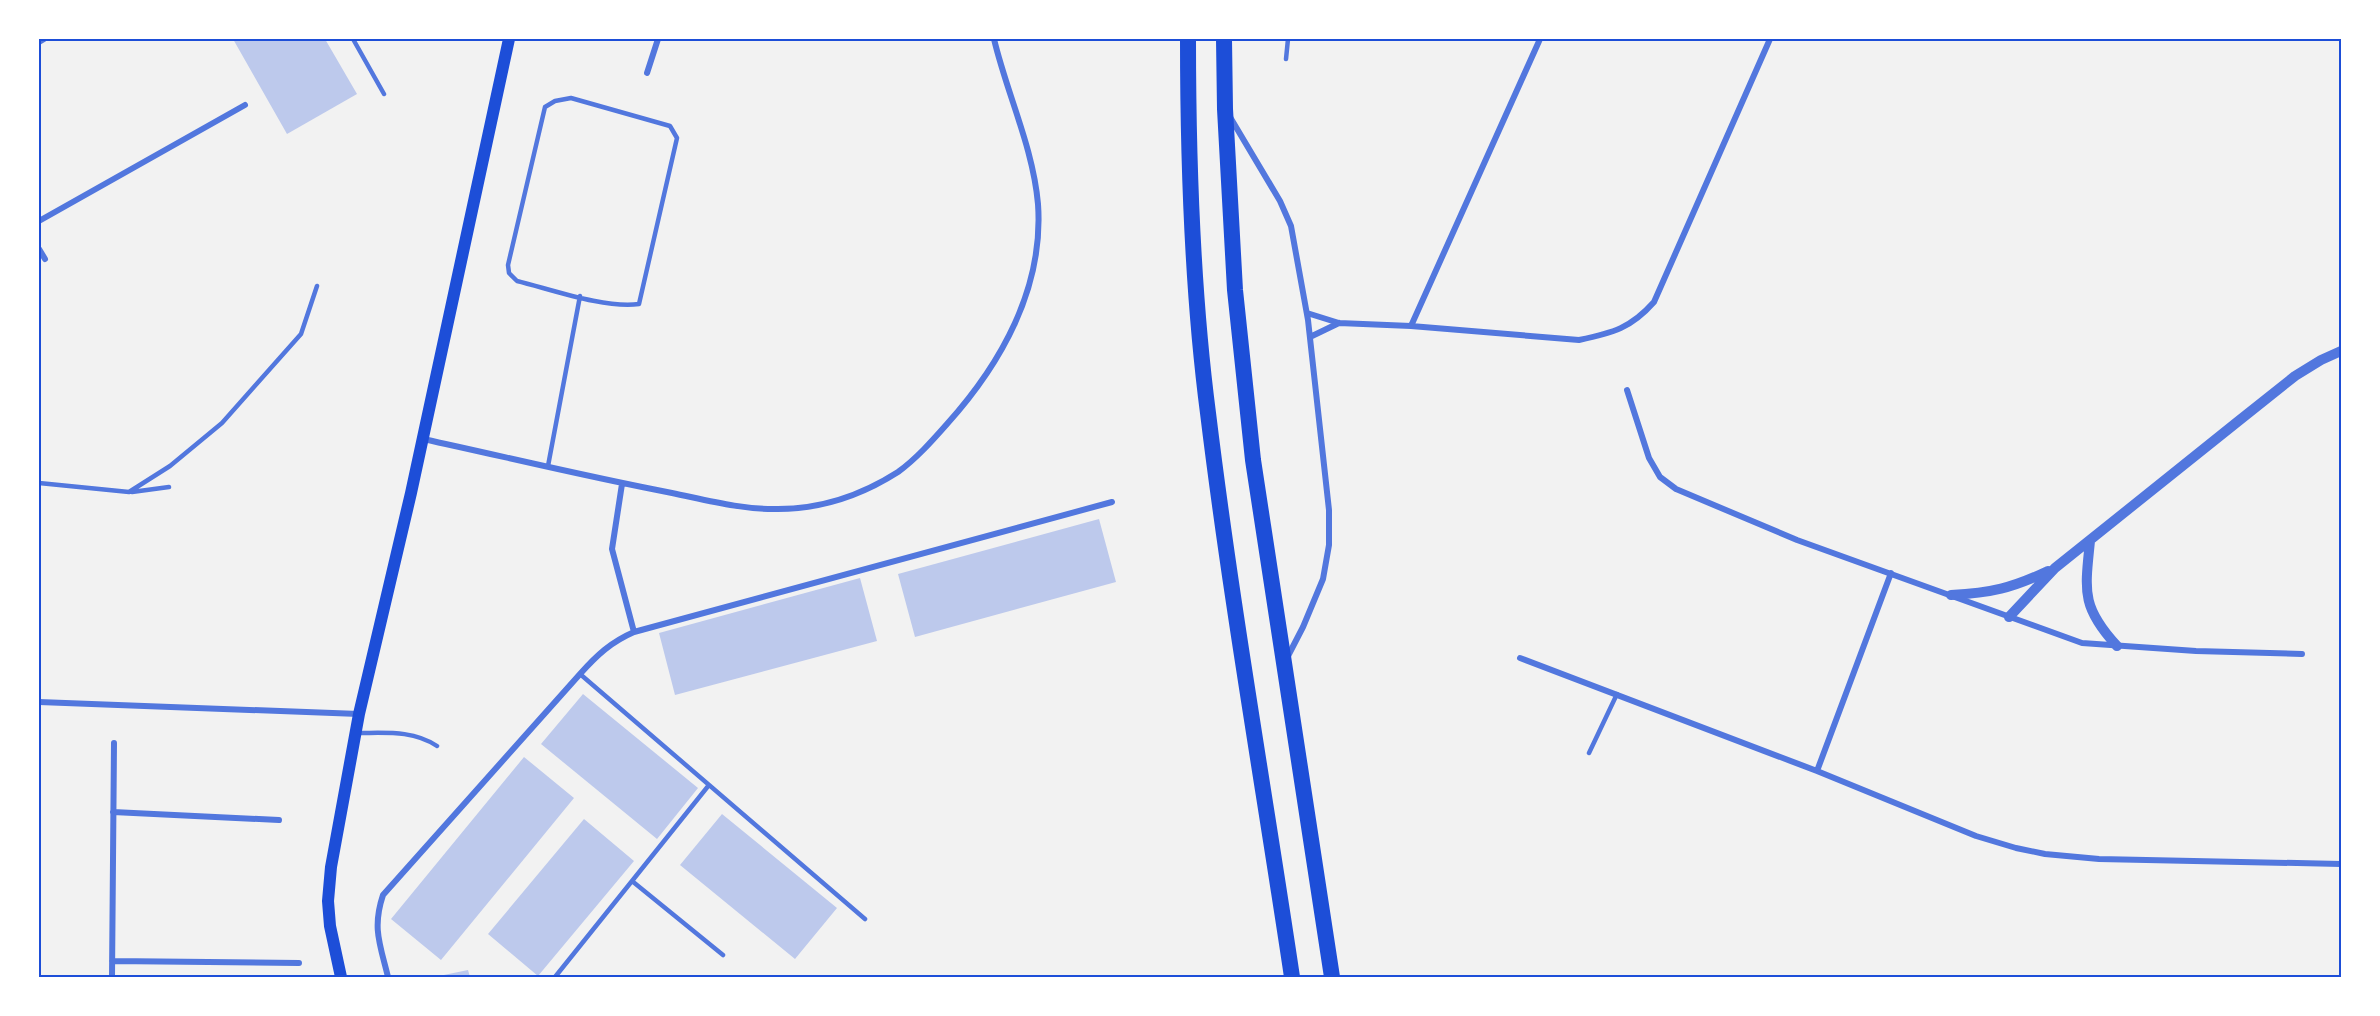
<svg xmlns="http://www.w3.org/2000/svg" width="2380" height="1016" viewBox="0 0 2380 1016" font-family="Overpass,sans-serif">
  <rect width="100%" height="100%" fill="#f2f2f2"/>
  <path fill="#bdc9ec" d="M233,39H325L357,94L287,134Z
    M1099,519L1116,582L915,637L898,574Z
    M860,578L877,641L675,695L659,633Z
    M583,694L698,788L657,839L541,744Z
    M524,757L574,798L441,960L391,919Z
    M722,814L837,908L795,959L680,865Z
    M584,819L634,861L538,976L488,934Z
    M468,970L470,977H439V976Z"/>
  <g fill="none" stroke-linecap="round" stroke-linejoin="round">
    <path stroke="#5277de" stroke-width="4.5" d="M353,39L384,94
      M1286,59L1288,39
      M571,98L670,126L677,138L639,304C606,309 550,289 517,281L509,273L508,265L545,107L555,101Z
      M548,466L580,296
      M39,483L129,492L170,466L222,423L301,334L317,286
      M132,492L169,487
      M580,674L865,919
      M358,733C386,733 413,730 437,746
      M1589,753L1617,694
      M632,881L723,955
      M555,977L709,785"/>
    <path stroke="#5277de" stroke-width="6" d="M39,42L44,39
      M647,73L658,39
      M1230,117L1280,201L1291,226L1308,320L1329,510V545L1323,579L1303,627L1288,656
      M39,221L245,105
      M39,249L45,259
      M1307,313L1339,323L1411,326L1579,340C1613,333 1631,328 1654,302L1770,39
      M1411,326L1540,39
      M1310,337L1339,323
      M1627,390L1649,458L1660,477L1676,489L1797,540L2082,643L2196,651L2302,654
      M423,439C506,457 588,477 672,493C706,500 743,510 778,509C821,509 862,495 898,472C916,459 932,441 947,424C1001,364 1044,288 1038,204C1033,147 1007,94 994,39
      M622,484L612,549L634,632
      M1520,658L1817,771L1976,836L2016,848L2045,854L2099,859L2341,864
      M39,702L359,714
      M1817,771L1891,573
      M113,812L279,820
      M112,961L299,963
      M112,977L114,743
      M388,977C380,944 372,928 383,895L580,674C597,655 611,642 634,632L1112,502"/>
    <path stroke="#5277de" stroke-width="10" d="M2090,541C2085,591 2081,607 2117,646
      M1951,595C1991,593 2012,588 2048,571
      M2009,617L2055,568L2236,423L2295,376L2321,360L2341,351"/>
    <path stroke="#1d4ed8" stroke-width="12" d="M341,977L330,926L328,901L331,867L359,714L411,493L509,39"/>
    <path stroke="#1d4ed8" stroke-width="16" d="M1188,39C1188,164 1192,290 1208,413C1231,602 1264,789 1292,977
      M1224,39L1225,109L1235,290L1253,460L1332,977"/>
  </g>
  <rect width="2380" height="1016" fill="none" stroke="#ffffff" stroke-width="81"/>
  <rect x="40" y="40" width="2300" height="936" fill="none" stroke="#1d4ed8" stroke-width="2"/>
</svg>
